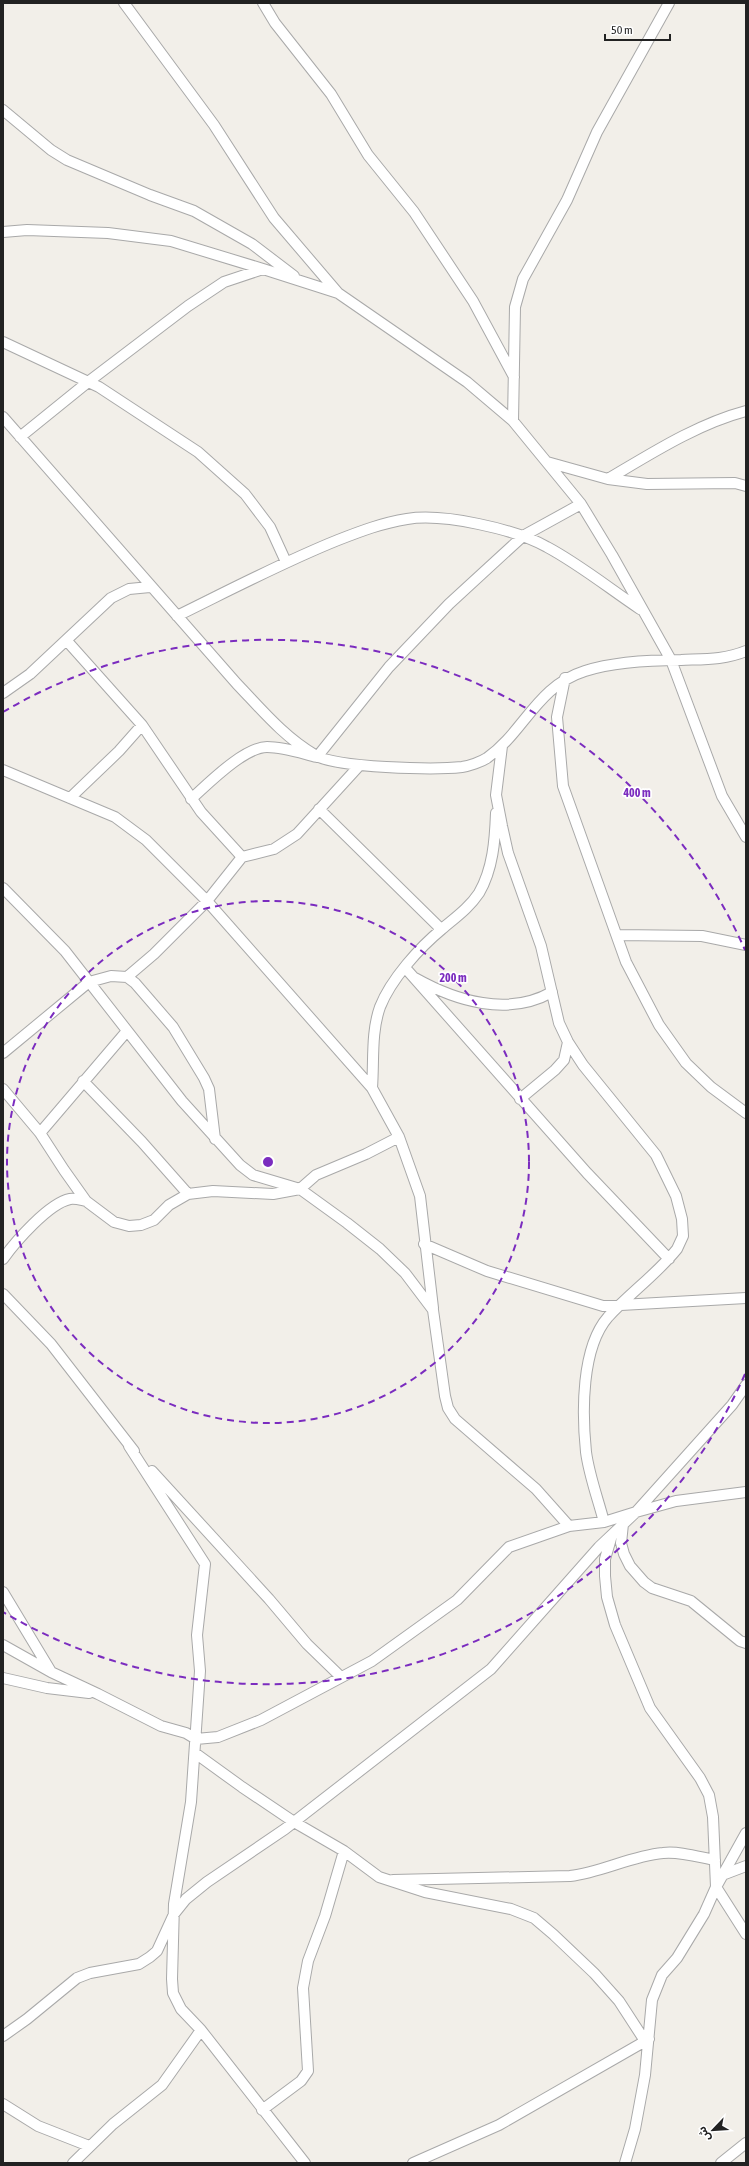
<svg xmlns="http://www.w3.org/2000/svg" width="749" height="2166" viewBox="0 0 749 2166" font-family="'Asap Condensed','Noto Sans Arabic',sans-serif">
  <rect width="100%" height="100%" fill="#f2efe9"/>
  <g fill="none" stroke-linecap="round" stroke-linejoin="round">
    <g stroke="#a9a9a9" stroke-width="12">
      <path id="street" d="M124,3L214,125L274,218L338,293
        M263,3L275,23L331,94L368,155L414,212L473,301L514,377
        M3,110L51,150L67,160L150,195L194,211L252,244L294,276
        M3,232L27,230L108,233L171,241L263,269L338,293L467,382L513,421L581,504L612,555L671,660L722,796L746,837
        M3,342L99,387L198,452L245,494L270,527L286,562
        M3,417L237,684C261,709 284,737 315,755C336,768 435,770 462,767C469,766 481,762 487,758C524,732 537,686 585,671C613,662 652,660 681,660C704,659 724,660 746,651
        M513,421L515,307L523,279L567,200L597,132L669,3
        M20,437L88,382L188,306L224,282L263,269
        M547,462L608,479L647,484L735,483L746,486
        M608,479C652,453 697,424 746,411
        M177,616C230,590 283,562 338,540C361,531 382,523 407,519C443,513 515,529 547,547C579,564 610,589 640,609
        M67,641L142,725L201,812L242,857
        M565,678L557,717L563,786L626,962L659,1025L686,1063L711,1087L746,1113
        M3,693L30,674L111,598L129,589L150,587
        M502,746L496,795L502,826L508,853L541,946L559,1023L568,1042L583,1065L656,1155L676,1196L682,1219L683,1236L677,1249C657,1274 630,1293 608,1317C581,1348 582,1413 586,1452C589,1475 598,1499 604,1522
        M3,770L115,817L146,840L207,901L372,1088L399,1137L420,1196L433,1308
        M70,798L119,751L142,725
        M191,799C208,784 244,747 267,747C284,747 301,753 317,757L389,667L449,604L523,536L581,504
        M319,809L441,929
        M3,888L65,951L182,1101L240,1165L253,1175L300,1189L347,1223L380,1249L405,1273L433,1310L445,1396L448,1408L455,1419L536,1489L569,1526
        M617,935L702,936L746,945
        M408,971L587,1173L669,1259
        M127,977L154,954L207,901L242,857L274,849L297,834L359,766
        M415,978C456,1001 508,1017 552,992
        M3,1053L89,982L111,976L127,977L135,983L173,1027L204,1078L209,1089L215,1139
        M83,1081L142,1142L188,1194
        M372,1088C374,1061 371,1032 380,1007C391,979 420,947 442,929C456,917 469,908 479,893C493,869 495,840 496,813
        M3,1089L40,1133L64,1170L86,1201L114,1222L129,1226L141,1225L154,1220L169,1205L188,1194L213,1191L273,1194L300,1189L316,1175L366,1154L399,1137
        M520,1099L555,1070L564,1060L568,1042
        M40,1133L127,1031
        M424,1244L487,1271L603,1306L746,1298
        M3,1259C15,1242 49,1203 70,1199C75,1198 81,1200 86,1201
        M3,1294L51,1344L134,1451
        M129,1446L205,1564L197,1635L200,1671L191,1802L174,1904L172,1979L173,1993L181,2009L201,2030L305,2163
        M152,1471L269,1599L307,1644L341,1677
        M623,1524L621,1543L624,1554L630,1566L644,1582L652,1588L691,1601L740,1641L746,1643
        M612,1535L605,1559V1576L607,1597L615,1625L650,1708L700,1778L709,1795L713,1817L716,1887L746,1934
        M3,1592L50,1670
        M3,1645L51,1672L98,1694L161,1726L186,1733L196,1739L218,1737L261,1720L372,1661L457,1600L509,1547L569,1526L604,1522L636,1512L732,1405L746,1385
        M3,1678L47,1688L89,1693
        M195,1753L242,1787L294,1822L344,1851L379,1877L425,1892L511,1909L534,1918L554,1935L594,1973L619,2001L645,2041
        M725,1874L746,1866
        M393,1880L570,1876C602,1872 631,1856 663,1853C679,1851 699,1857 715,1860
        M3,2036L27,2019L77,1978L90,1973L139,1964L150,1957L157,1951L174,1914L186,1899L207,1882L285,1829L491,1669L599,1547L636,1512L676,1501L746,1492
        M3,2104L38,2126L89,2146
        M262,2110L301,2081L308,2071L303,1988L308,1961L325,1916L344,1851
        M73,2163L113,2124L162,2085L201,2030
        M413,2163L499,2125L649,2039
        M625,2163L635,2129L645,2075L652,2000L662,1975L677,1958L704,1914L716,1887L746,1833
        M721,2163L746,2143"/>
    </g>
    <use href="#street" stroke="#fff" stroke-width="10"/>
  </g>
  <g fill="none" stroke="#7b2cbf" stroke-width="2" stroke-dasharray="7 5">
    <circle cx="268" cy="1162" r="261"/>
    <path d="M745 1374A522 522 0 0 1 3 1612M3 712A522 522 0 0 1 745 950"/>
  </g>
  <circle cx="268" cy="1162" r="6" fill="#7b2cbf" stroke="#fff" stroke-width="2"/>
  <g font-size="12" text-anchor="middle" font-weight="bold" fill="#7b2cbf" stroke="#fff" stroke-width="3.5" stroke-linejoin="round" paint-order="stroke">
    <text x="637" y="797">400 m</text>
    <text x="453" y="982">200 m</text>
  </g>
  <rect width="749" height="2166" fill="none" stroke="#222222" stroke-width="8"/>
  <g transform="translate(713 2130) rotate(245)" stroke="#ffffff" stroke-width="3" paint-order="stroke">
  <path d="M0-3L7 15L0 10L-7 15Z" fill="#222222"/>
  <text y="-6" font-size="11" font-weight="bold" text-anchor="middle" fill="#222222">ش</text>
  </g>
  <path d="M605 34v6h65v-6" fill="none" stroke="#222222" stroke-width="2"/>
  <text x="611" y="34" font-size="12" fill="#222222" stroke="#ffffff" stroke-width="3" paint-order="stroke">50 m</text>
</svg>
